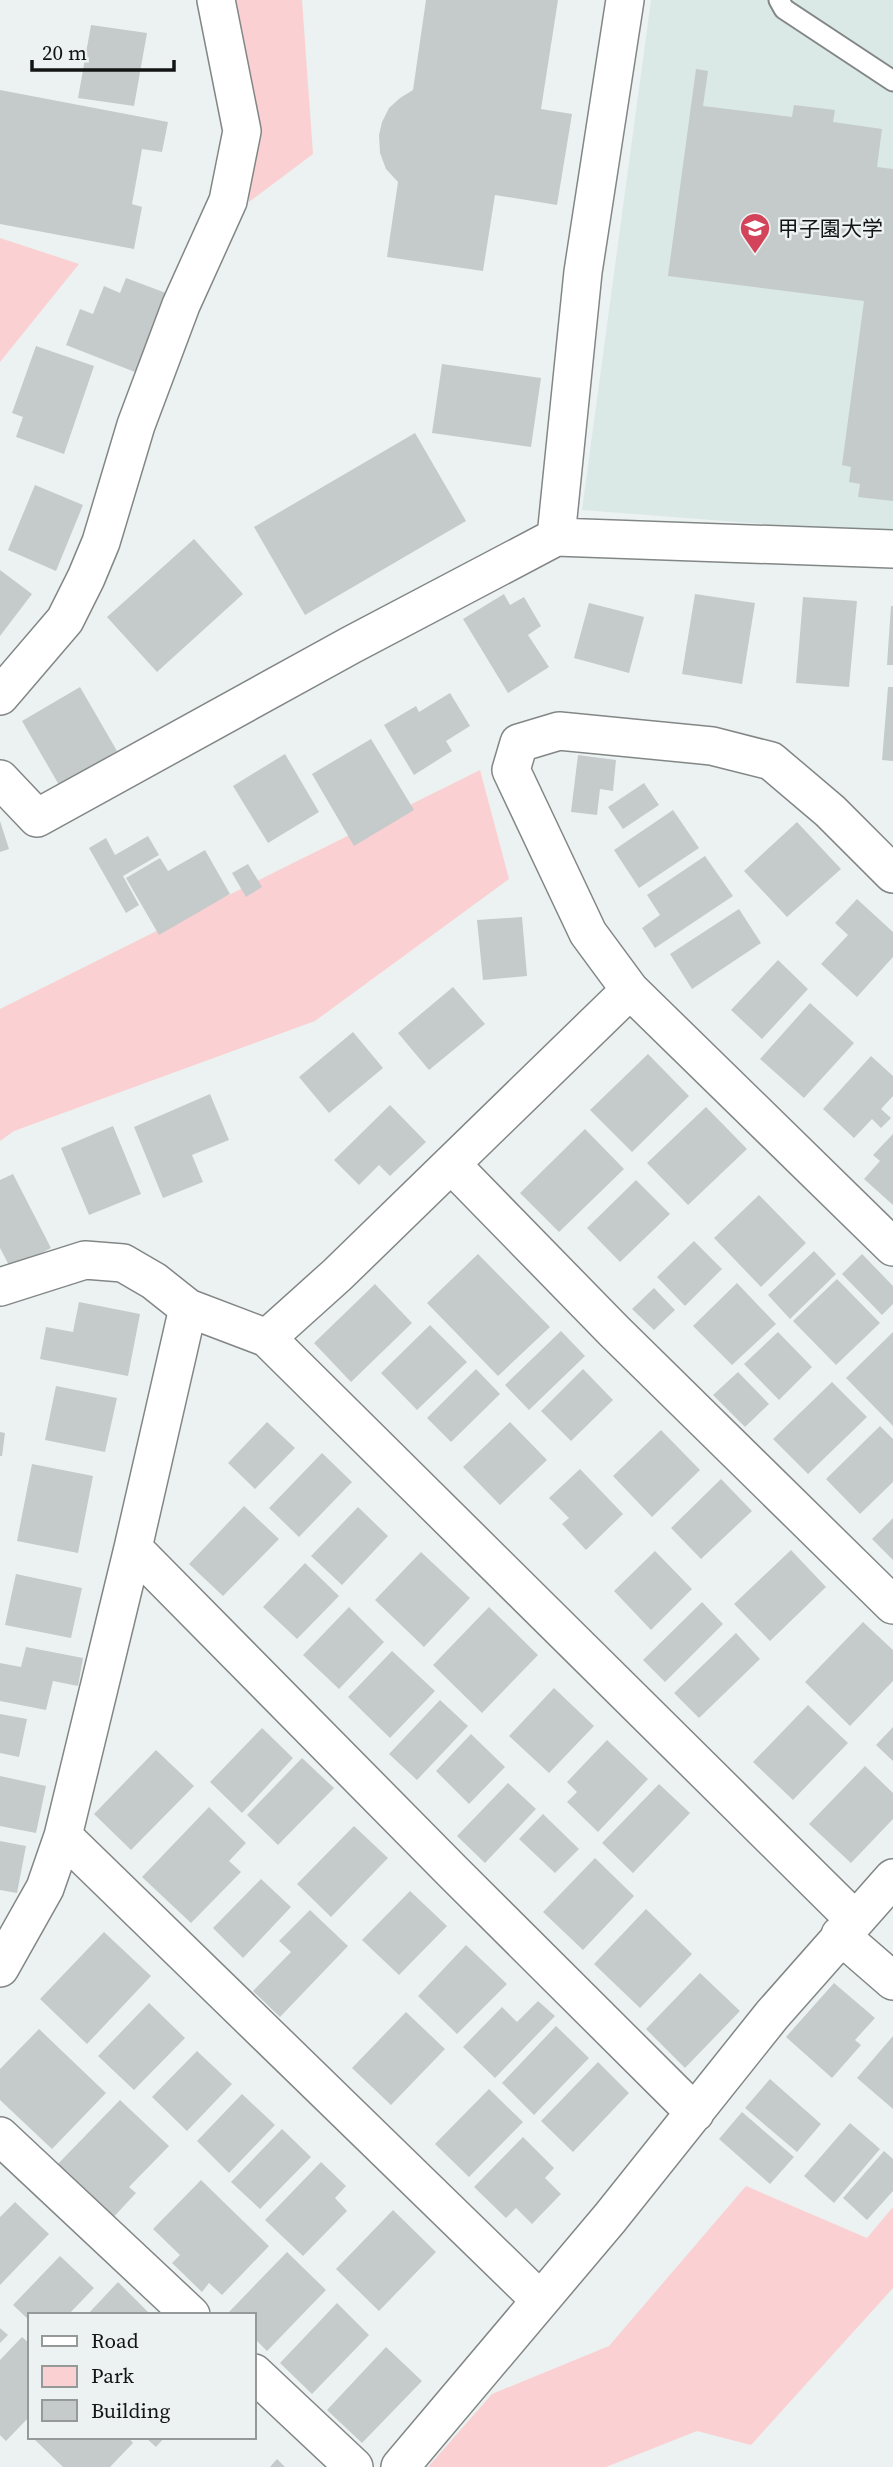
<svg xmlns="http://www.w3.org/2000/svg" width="893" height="2467" viewBox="0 0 893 2467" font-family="'Source Serif 4','Noto Sans JP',serif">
  <rect width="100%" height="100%" fill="#ecf2f1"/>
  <path fill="#dae9e6" d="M651,0H893V534L582,510Z"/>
  <path fill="#fad0d2" d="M229,0H302L313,154L249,202L250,94Z
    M0,238L79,264L0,362Z
    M480,770L509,879L315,1021L14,1131L0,1141V1009Z
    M746,2186L867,2238L893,2207V2288L751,2445L697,2431L606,2467H428L492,2394L609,2346Z"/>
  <path fill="#c5cbca" d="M426,0H558L541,109L572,114L557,205L495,195L483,271L387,257L398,182L386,169L380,153L379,135L382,122L389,108L400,98L413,90Z
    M91,25L147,33L134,106L78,98Z
    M696,69L708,71L703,106L792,117L794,105L835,110L833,122L882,129L877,167L893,169V501L858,497L860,484L849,482L851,467L842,465L864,301L668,276Z
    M0,90L168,122L162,152L142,149L132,204L142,207L134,249L0,224Z
    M126,278L166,293L135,372L66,345L80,309L93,314L104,286L120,293Z
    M36,346L94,366L64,454L16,437L23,417L12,413Z
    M442,364L541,378L531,447L432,433Z
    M415,433L466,521L305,615L254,527Z
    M35,485L83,505L56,571L8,550Z
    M194,539L243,594L157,672L107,617Z
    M0,570L32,594L0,636Z
    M504,594L510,605L524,597L541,626L528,635L549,667L508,693L463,619Z
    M695,594L755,603L742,684L682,674Z
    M803,597L857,601L849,687L796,683Z
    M589,603L644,617L629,673L574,658Z
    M891,606H893V665H887Z
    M80,687L117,751L59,785L22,721Z
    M888,687H893V761L882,760Z
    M450,693L470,726L446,741L452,751L414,775L384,725L416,706L419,712Z
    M371,739L414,810L354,846L312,774Z
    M285,754L319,812L268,843L233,786Z
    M578,755L616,760L613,791L600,789L597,815L571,812Z
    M644,783L659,805L623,829L608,807Z
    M673,810L699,848L639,888L614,850Z
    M0,821L9,849L0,852Z
    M797,822L841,869L787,917L744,871Z
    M148,836L159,855L123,876L139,905L126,913L89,848L106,838L115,855Z
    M205,850L230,894L159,935L126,878L160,858L168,871Z
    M705,856L733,896L655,948L642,928L660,915L647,895Z
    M248,864L262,887L246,897L232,873Z
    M857,899L893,932V957L857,997L821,964L848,935L835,923Z
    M739,909L761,943L692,989L670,954Z
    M522,917L527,976L483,980L477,920Z
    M778,960L808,989L762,1039L731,1010Z
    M453,987L485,1024L429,1070L398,1033Z
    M810,1003L854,1043L804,1098L760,1059Z
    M353,1032L383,1068L329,1113L299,1077Z
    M648,1054L689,1096L632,1152L590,1110Z
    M871,1056L893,1076V1096L881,1109L891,1118L881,1128L872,1119L854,1138L823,1109Z
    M210,1094L229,1140L192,1155L203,1182L163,1198L134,1127Z
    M390,1105L426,1142L390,1176L379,1165L359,1185L334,1160Z
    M706,1107L747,1149L688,1205L647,1163Z
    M113,1126L141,1194L89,1215L61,1148Z
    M585,1129L624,1169L559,1232L520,1193Z
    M893,1134V1205L864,1179L880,1161L873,1155Z
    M13,1174L51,1248L11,1269L0,1248V1180Z
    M636,1180L670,1214L620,1262L587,1228Z
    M759,1195L806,1243L761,1287L714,1238Z
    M694,1241L722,1269L685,1306L657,1277Z
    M814,1251L836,1274L790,1319L768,1295Z
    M478,1254L550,1327L498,1376L427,1303Z
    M862,1254L893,1286V1304L882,1315L842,1274Z
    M837,1279L880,1323L836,1365L793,1321Z
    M737,1283L776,1324L732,1365L693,1326Z
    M375,1284L412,1323L351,1382L314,1343Z
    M654,1288L675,1310L654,1330L632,1309Z
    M79,1302L140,1314L128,1376L40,1359L46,1327L73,1332Z
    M430,1325L467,1362L417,1410L381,1373Z
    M561,1331L585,1356L529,1410L505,1385Z
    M778,1332L812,1367L779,1400L744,1364Z
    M893,1332V1426L846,1378Z
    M476,1369L500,1394L451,1442L427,1418Z
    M583,1369L613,1400L571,1441L541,1411Z
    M738,1372L769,1404L745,1427L713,1395Z
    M832,1382L867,1417L808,1474L773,1439Z
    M56,1386L117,1398L105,1452L45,1440Z
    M267,1422L295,1448L255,1489L228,1463Z
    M510,1422L547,1460L500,1505L463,1467Z
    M880,1426L893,1439V1482L860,1514L826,1479Z
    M661,1430L700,1470L652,1517L613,1476Z
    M0,1432L5,1433L2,1456H0Z
    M322,1453L352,1482L299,1537L269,1508Z
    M32,1464L93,1476L78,1553L17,1541Z
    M580,1469L623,1514L586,1550L562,1524L569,1518L549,1498Z
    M721,1479L752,1511L701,1559L671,1528Z
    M244,1506L279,1539L223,1596L189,1564Z
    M358,1507L388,1536L342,1585L311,1556Z
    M893,1518V1560L872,1539Z
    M791,1550L826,1587L770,1641L734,1604Z
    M655,1551L692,1589L651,1630L614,1591Z
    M421,1552L470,1598L424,1647L375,1600Z
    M305,1563L339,1596L297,1639L263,1607Z
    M16,1574L82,1588L71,1638L5,1625Z
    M702,1602L723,1624L665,1682L643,1660Z
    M349,1607L384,1642L339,1689L303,1655Z
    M489,1607L538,1655L482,1713L433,1665Z
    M863,1622L893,1650V1681L850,1726L805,1682Z
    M736,1633L760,1659L699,1718L674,1693Z
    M26,1647L83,1658L78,1686L53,1681L46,1710L0,1701V1663L21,1667Z
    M392,1651L435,1691L390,1738L348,1697Z
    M554,1688L594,1726L549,1773L509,1736Z
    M440,1700L468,1726L417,1780L389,1754Z
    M808,1705L848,1743L793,1800L753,1762Z
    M0,1714L27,1719L19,1757L0,1753Z
    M893,1727V1761L876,1745Z
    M262,1728L293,1758L242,1813L210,1782Z
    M471,1734L505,1767L469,1804L436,1771Z
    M607,1740L648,1779L598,1832L567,1802L577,1792L567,1782Z
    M156,1750L194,1786L131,1850L94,1814Z
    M302,1758L334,1788L278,1845L247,1815Z
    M865,1766L893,1793V1819L851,1863L809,1824Z
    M0,1776L46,1786L36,1833L0,1826Z
    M508,1783L536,1809L485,1863L457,1836Z
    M659,1784L690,1813L633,1873L602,1843Z
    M209,1807L246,1843L229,1861L241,1872L191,1923L142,1877Z
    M543,1814L579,1849L555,1873L519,1839Z
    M354,1826L388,1858L331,1917L297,1884Z
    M0,1841L26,1846L17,1893L0,1890Z
    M595,1858L634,1896L583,1950L543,1912Z
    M261,1879L291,1907L243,1958L213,1928Z
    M410,1891L447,1926L399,1975L362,1940Z
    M646,1909L692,1954L640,2008L594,1964Z
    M310,1910L348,1946L280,2017L253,1991L291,1952L279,1941Z
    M104,1932L151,1976L87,2044L40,1999Z
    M466,1945L507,1984L457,2034L418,1996Z
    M700,1973L740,2011L685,2068L646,2029Z
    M834,1983L875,2018L855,2040L861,2045L832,2078L786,2037Z
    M538,2001L555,2016L495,2078L463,2047L502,2007L517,2022Z
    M149,2003L185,2038L134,2090L98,2056Z
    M406,2012L445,2049L391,2105L352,2068Z
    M556,2026L589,2058L534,2115L502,2083Z
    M39,2029L106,2093L52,2149L0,2100V2069Z
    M893,2036V2109L857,2078Z
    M197,2051L232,2084L187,2131L152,2097Z
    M598,2062L629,2093L573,2152L541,2121Z
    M770,2079L821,2124L797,2152L745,2108Z
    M489,2089L523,2122L469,2177L435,2144Z
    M242,2094L275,2125L229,2173L197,2141Z
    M120,2100L169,2146L129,2187L136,2193L109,2222L53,2169Z
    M742,2112L794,2157L770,2184L719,2139Z
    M850,2123L880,2149L834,2203L804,2176Z
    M282,2129L311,2157L260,2209L231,2182Z
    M523,2137L554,2168L545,2178L561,2194L532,2224L516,2208L506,2218L474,2187Z
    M884,2151L893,2159V2191L867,2220L843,2198Z
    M321,2162L346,2186L335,2198L347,2211L303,2256L265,2220Z
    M201,2180L269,2246L222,2295L209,2283L202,2292L172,2263L180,2255L153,2229Z
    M15,2202L49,2234L0,2285V2217Z
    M393,2210L436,2252L379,2311L336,2269Z
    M287,2252L326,2290L267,2351L254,2338V2315L228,2313Z
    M60,2256L94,2288L68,2315H30V2321L13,2305Z
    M118,2282L151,2315H87Z
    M337,2303L369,2335L312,2394L280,2363Z
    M0,2328L8,2335L0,2343Z
    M22,2337L30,2344V2416L6,2441L0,2435V2360Z
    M386,2347L422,2381L362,2443L327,2410Z
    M32,2437H128L133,2443L110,2467H63Z
    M145,2437H165L156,2447Z
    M277,2459L285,2467H270Z"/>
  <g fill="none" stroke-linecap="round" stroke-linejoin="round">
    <g stroke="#828786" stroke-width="23">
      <path id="lane" d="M779,0L784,9L893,81"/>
    </g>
    <g stroke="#828786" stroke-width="40">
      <path id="street" d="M556,537L893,549
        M0,696L65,620L86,578L101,542L136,425L181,305L228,201L242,131L216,0
        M0,779L37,818L351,645L556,537L583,272L625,0
        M893,874L830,811L771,761L712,746L559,731L519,743L511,770L588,933L630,990L893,1247
        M451,1164L614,1331L893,1605
        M0,1287L85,1260L123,1263L154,1281L188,1308L267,1338L854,1919
        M267,1338L337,1275L630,990
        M133,1548L453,1872L695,2113
        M63,1836L540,2300
        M840,1935L893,1981
        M0,1968L45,1888L63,1836L133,1548L188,1308
        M0,2136L191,2315
        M254,2373L354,2467
        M400,2467L610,2218L772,2015L893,1878"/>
    </g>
    <use href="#lane" stroke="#fff" stroke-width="19"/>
    <use href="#street" stroke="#fff" stroke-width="37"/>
  </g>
  <defs>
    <g id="university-pin" transform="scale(1.575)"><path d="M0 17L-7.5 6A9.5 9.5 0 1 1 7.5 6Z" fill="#d3435a" stroke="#ecf2f1"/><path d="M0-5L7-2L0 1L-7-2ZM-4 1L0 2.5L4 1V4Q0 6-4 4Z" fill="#fff"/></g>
  </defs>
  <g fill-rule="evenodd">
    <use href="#university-pin" x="755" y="228"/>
  </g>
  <g text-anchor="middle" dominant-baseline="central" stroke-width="5" stroke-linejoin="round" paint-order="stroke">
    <g font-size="21" fill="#131515" stroke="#ecf2f1" text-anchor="start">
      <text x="778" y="228">甲子園大学</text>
    </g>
  </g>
  <rect x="28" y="2313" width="228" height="126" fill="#ecf2f1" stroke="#959a99" stroke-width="2"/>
  <rect x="42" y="2336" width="35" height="10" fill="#ffffff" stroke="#959a99" stroke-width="2"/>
  <text x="91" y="2348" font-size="21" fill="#131515">Road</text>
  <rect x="42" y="2366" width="35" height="21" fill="#fad0d2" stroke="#959a99" stroke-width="2"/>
  <text x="91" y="2383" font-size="21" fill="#131515">Park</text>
  <rect x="42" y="2400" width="35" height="21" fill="#c5cbca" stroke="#959a99" stroke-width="2"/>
  <text x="91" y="2418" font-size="21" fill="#131515">Building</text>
  <path d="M32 60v10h142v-10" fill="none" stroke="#131515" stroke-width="3.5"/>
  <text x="42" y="60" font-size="21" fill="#131515" stroke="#ecf2f1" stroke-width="5" paint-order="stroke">20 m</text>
</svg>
